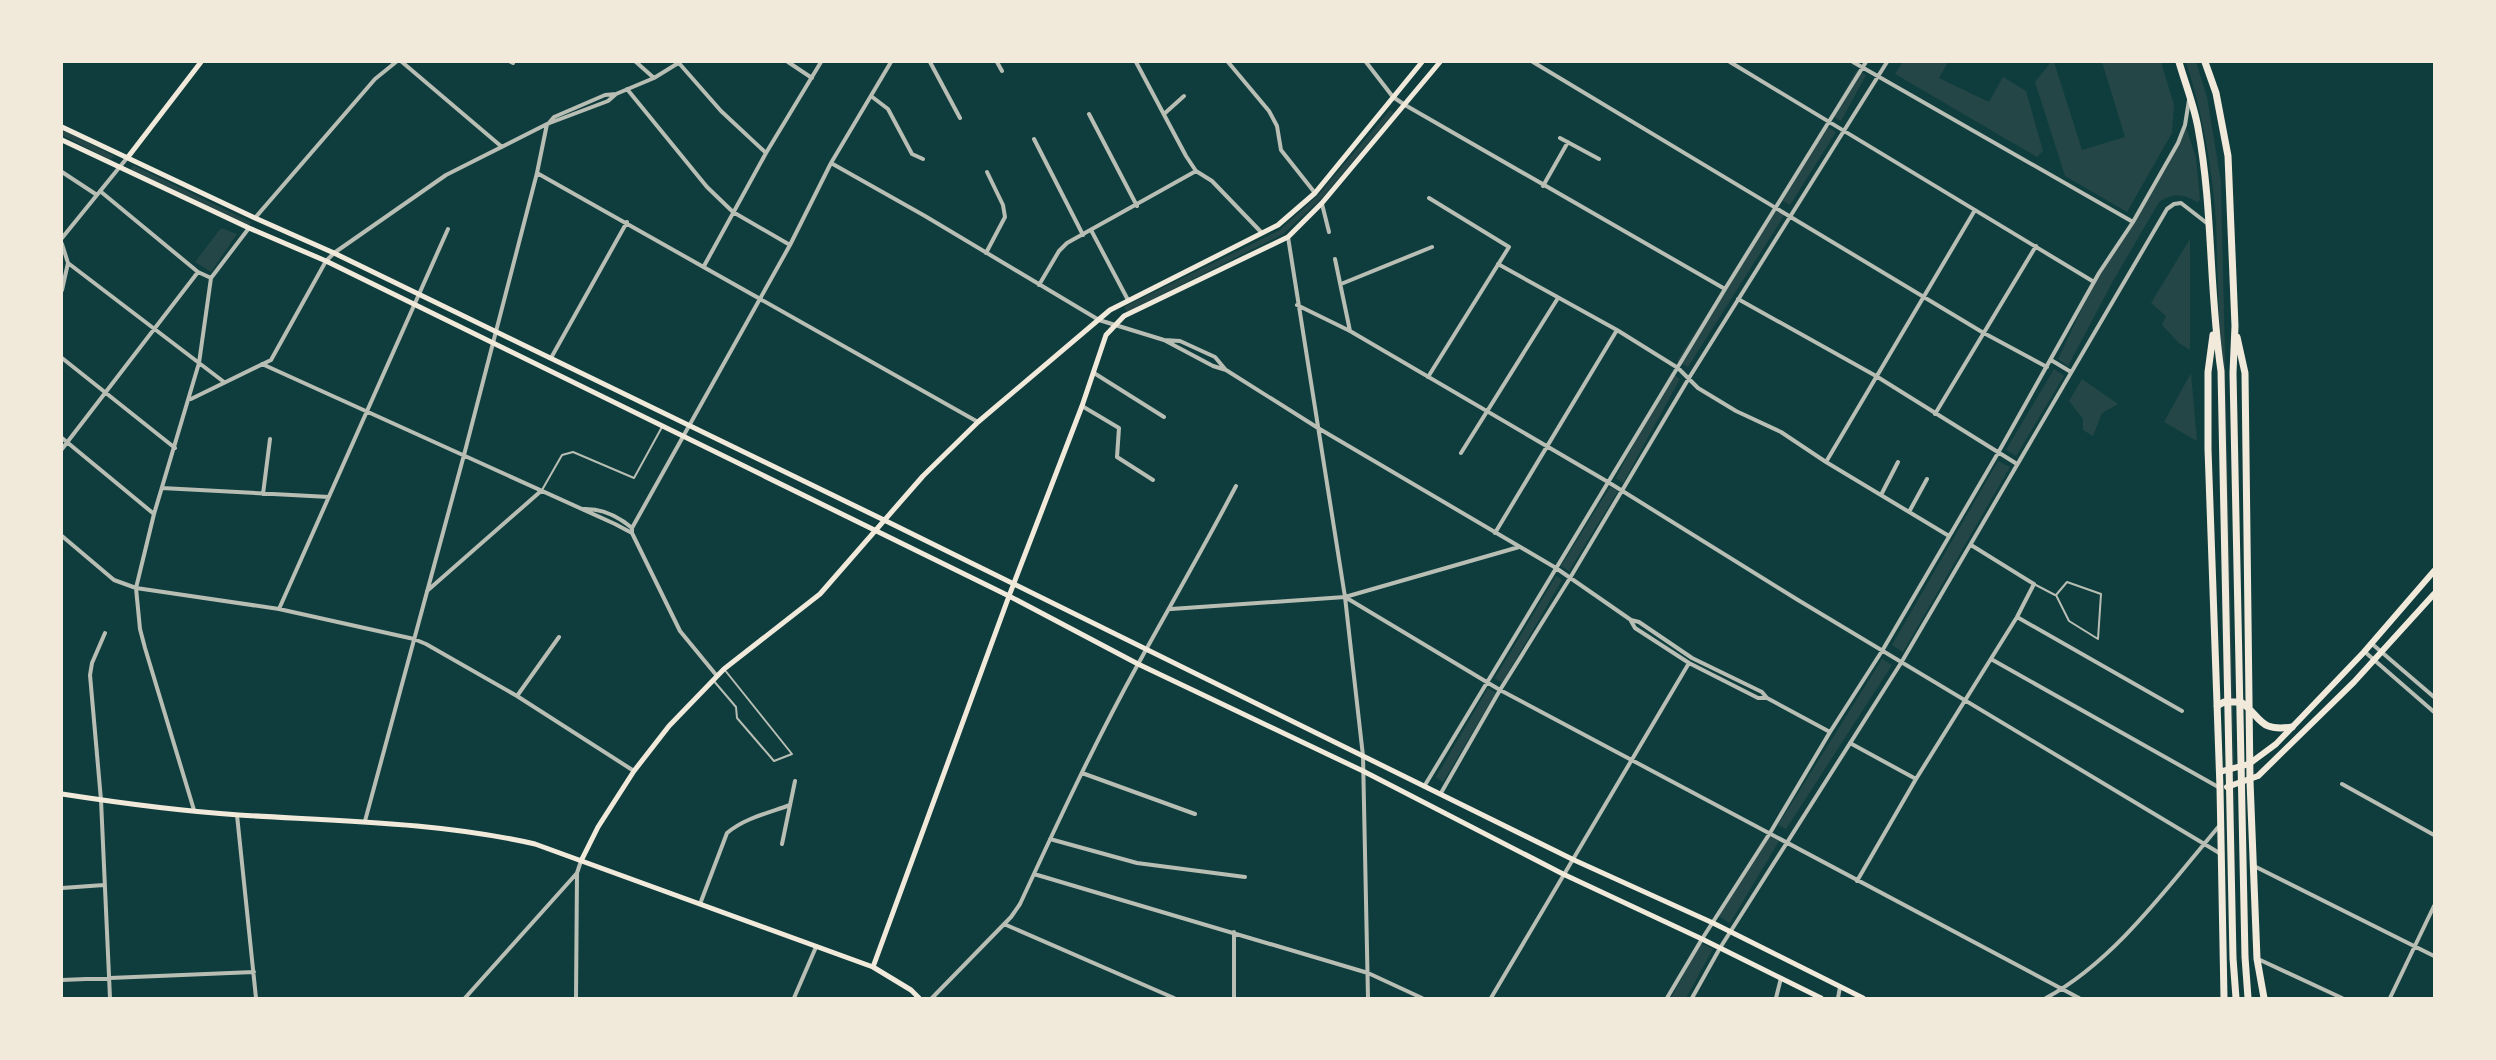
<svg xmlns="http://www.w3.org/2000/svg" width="2496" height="1060" viewBox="0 0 2496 1060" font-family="'DejaVu Sans',sans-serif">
  <rect width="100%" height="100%" fill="#0f3d3e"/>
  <path fill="#244646" d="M1903,62H1948L1939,78L1989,102L2003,77L2026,91L2043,151L2037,157L1895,74Z
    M2051,62H2054L2082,150L2125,137L2102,62H2161L2174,105L2172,133L2127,212L2065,176L2035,82Z
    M2186,62H2196L2207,97L2221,182L2237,883L2216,222C2212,166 2203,115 2186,62Z
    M1857,70L1866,75L1841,121L1831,115Z
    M1390,110L1394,113L1322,198L1283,234L1127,312L1124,307L1280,230L1319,194Z
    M1825,125L1836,132L1790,205L1781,200Z
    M2186,127L2196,158L2200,200L2197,202C2183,193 2173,193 2159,202L2113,281L2068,366L2058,359C2072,330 2085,300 2101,273C2131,223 2164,180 2186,127Z
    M62,129L114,156L110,160L62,135Z
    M133,165L251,222L249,227L131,170Z
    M1775,208L1785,214L1688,367L1677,361Z
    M221,228L237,234L211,272L195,262Z
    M2190,239V350L2179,343L2162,325L2166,316L2151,303Z
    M2054,369L2064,376L2016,456L2006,450Z
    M1671,373L1680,379L1623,483L1616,478Z
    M2191,373L2197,441L2164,422Z
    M2082,379L2118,404L2102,413L2093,436L2083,430V419L2069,401Z
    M1998,461L2010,467L1903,652L1892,645Z
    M1610,487L1618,491L1569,571L1561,566Z
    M1556,576L1562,580L1502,683L1495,678Z
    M1882,659L1892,665L1786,829L1778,825Z
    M1488,688L1496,693L1443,782L1436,777Z
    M1766,834L1779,841L1730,923L1718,916Z
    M1701,943L1713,949L1686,998H1671Z"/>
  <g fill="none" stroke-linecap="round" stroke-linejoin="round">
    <path stroke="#b8beb3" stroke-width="2" d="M542,490L562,455L573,452L634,478L662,427
      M2067,582L2101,594L2098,639L2069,621L2056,595Z
      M2034,584L2055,595
      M713,680L736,707L737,718L774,761L792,754L724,669"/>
    <path stroke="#b8beb3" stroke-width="4" d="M402,62L502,147
      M511,62L513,63
      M636,62L654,78
      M678,62L721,111L766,153
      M788,62L812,78
      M930,62L960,118
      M997,62L1002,71
      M1136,62L1186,156L1196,171L1212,181L1262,233
      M1228,62L1269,111L1277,126L1281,150L1315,193
      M1366,62L1393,97L1405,105L1725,289
      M1533,62L1982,332L2047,367
      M1730,62L2094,282
      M1853,62L2133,222
      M627,89L707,187L733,212L790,245
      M871,96L888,109L912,154L923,159
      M1089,114L1137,206
      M1164,114L1184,96
      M548,124L554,117L605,95L616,94L654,78L680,62
      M1560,138L1599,159
      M1034,139L1083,235
      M831,163L925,216L1099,320L1164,340L1180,341L1215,357L1225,369
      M62,172L97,195
      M537,173L978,422
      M1543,186L1568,142
      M100,191L198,272L211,278
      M1322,204L1329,232
      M255,218L375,79L396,62
      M1091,230L1128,300
      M1288,237L1345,597L1363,756L1368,998
      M62,238L127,158
      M62,244L68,263L62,290
      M986,253L1005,217L1003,205L987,172
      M1335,259L1350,331
      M68,263L224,382
      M1498,264L1617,330L1678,368L1698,388L1736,411L1781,432L1826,462L1949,536
      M704,266L766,153L821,62
      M1341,284L1432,247
      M1039,285L1059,251L1067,243L1196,171
      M1738,299L1876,376L2017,464
      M1297,305L1350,331L1608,482L1798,600L2221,854
      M1164,340L1213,366L1226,370L1318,428L1556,568L1631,620L1639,622L1692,658L1762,692L1767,698L1830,732
      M62,358L175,448
      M551,358L627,222
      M2051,360L2071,372
      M262,364L615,524L632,533
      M1094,373L1164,417
      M1428,377L1509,247L1429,198
      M191,399L271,360L326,261L334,253L446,175L547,124L608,101L616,94
      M1082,406L1119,428L1117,457L1153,480
      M1935,414L2036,246
      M62,438L154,514
      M62,449L198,272
      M1461,453L1558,298
      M1826,462L1975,210
      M162,488L329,497
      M263,494L270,439
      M1881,495L1898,462
      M582,509C600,508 618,516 632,528
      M1909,512L1927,479
      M632,533V528L790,245L831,163L891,62
      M632,533L680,631L717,676
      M1495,533L1617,330
      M62,536L114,580L136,588L279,609L414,639L426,644L517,696L634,771
      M427,591L541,491
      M1345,597L1500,690L2079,998
      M279,609L448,229
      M1171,609L1345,597L1519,547
      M2017,617L2182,711
      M1631,621L1635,628L1689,663L1758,698H1766
      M105,633L92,663L90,675L101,800L110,998
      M2371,643L2434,697
      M2365,652L2434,712
      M1991,659L2220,788
      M517,696L559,637
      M1850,743L1916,779
      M1082,773L1195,814
      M2342,784L2434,835
      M1425,785L1725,289L1866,62
      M1441,793L1500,690L1570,578L1689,378L1887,62
      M194,810L145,648L140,629L136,588L154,514L199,363L211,278L249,228
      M237,815L256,998
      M365,821L464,455L537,173L547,124
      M1050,839L1137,863L1245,877
      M782,844L795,781
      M2254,866L2434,956
      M1034,874L1368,973L1422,998
      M1857,881L1916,779L2017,617L2034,584L1971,545
      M62,888L104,885
      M700,904L727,833C745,818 768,813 790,805
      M1004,924L1174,998
      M2258,959L2342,998
      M62,980L254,972
      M465,998L577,873L581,861
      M576,998L577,874
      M794,998L816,947
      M932,998L1011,917L1020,904C1057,824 1094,744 1137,666C1170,606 1204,547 1236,486
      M1234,998V932
      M1491,998L1689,663
      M1667,998L1702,939L1770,833L1830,732L1882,651L1998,453L2099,273L2133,222L2178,143L2185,125L2189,100
      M1692,998L1720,948L1901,663L2167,209L2174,204L2181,203L2208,224
      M1776,998L1781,978
      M1838,998L1840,987
      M2046,998C2115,961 2169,885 2220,825
      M2390,998L2434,906"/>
    <path stroke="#f1e9da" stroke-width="5" d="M62,127L255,218L334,253L884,520L1574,860L1713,923L1863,998
      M62,140L249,228L326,261L1009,596L1138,664L1363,771L1563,874L1702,939L1821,998
      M128,157L201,62
      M62,794C120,803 180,811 239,815C337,821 439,822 535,844L873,967L911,990L919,998
      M581,861L598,827L634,771L669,726L724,669L820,594L923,476L978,422L1110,310L1278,225L1315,193L1422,62
      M873,967L1009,596L1082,406L1106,335L1124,316L1288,237L1322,203L1440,62"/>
    <path stroke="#f1e9da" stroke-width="6" d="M2219,772L2249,764L2276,744L2364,652L2434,571
      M2227,787L2258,776L2354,682L2434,594"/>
    <path stroke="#f1e9da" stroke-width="7" d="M2179,62C2185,83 2194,105 2198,128C2213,208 2209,291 2221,371L2233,958L2236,998
      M2205,62L2216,93L2228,156L2235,326L2233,373L2245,957L2248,998
      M2213,335L2208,372V449L2220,788L2224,998
      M2237,337L2245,373L2250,781L2257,959L2264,998
      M2217,706L2224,702H2241C2262,717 2258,732 2292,727"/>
  </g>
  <rect width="2496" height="1060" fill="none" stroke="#f1e9da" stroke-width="126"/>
</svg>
